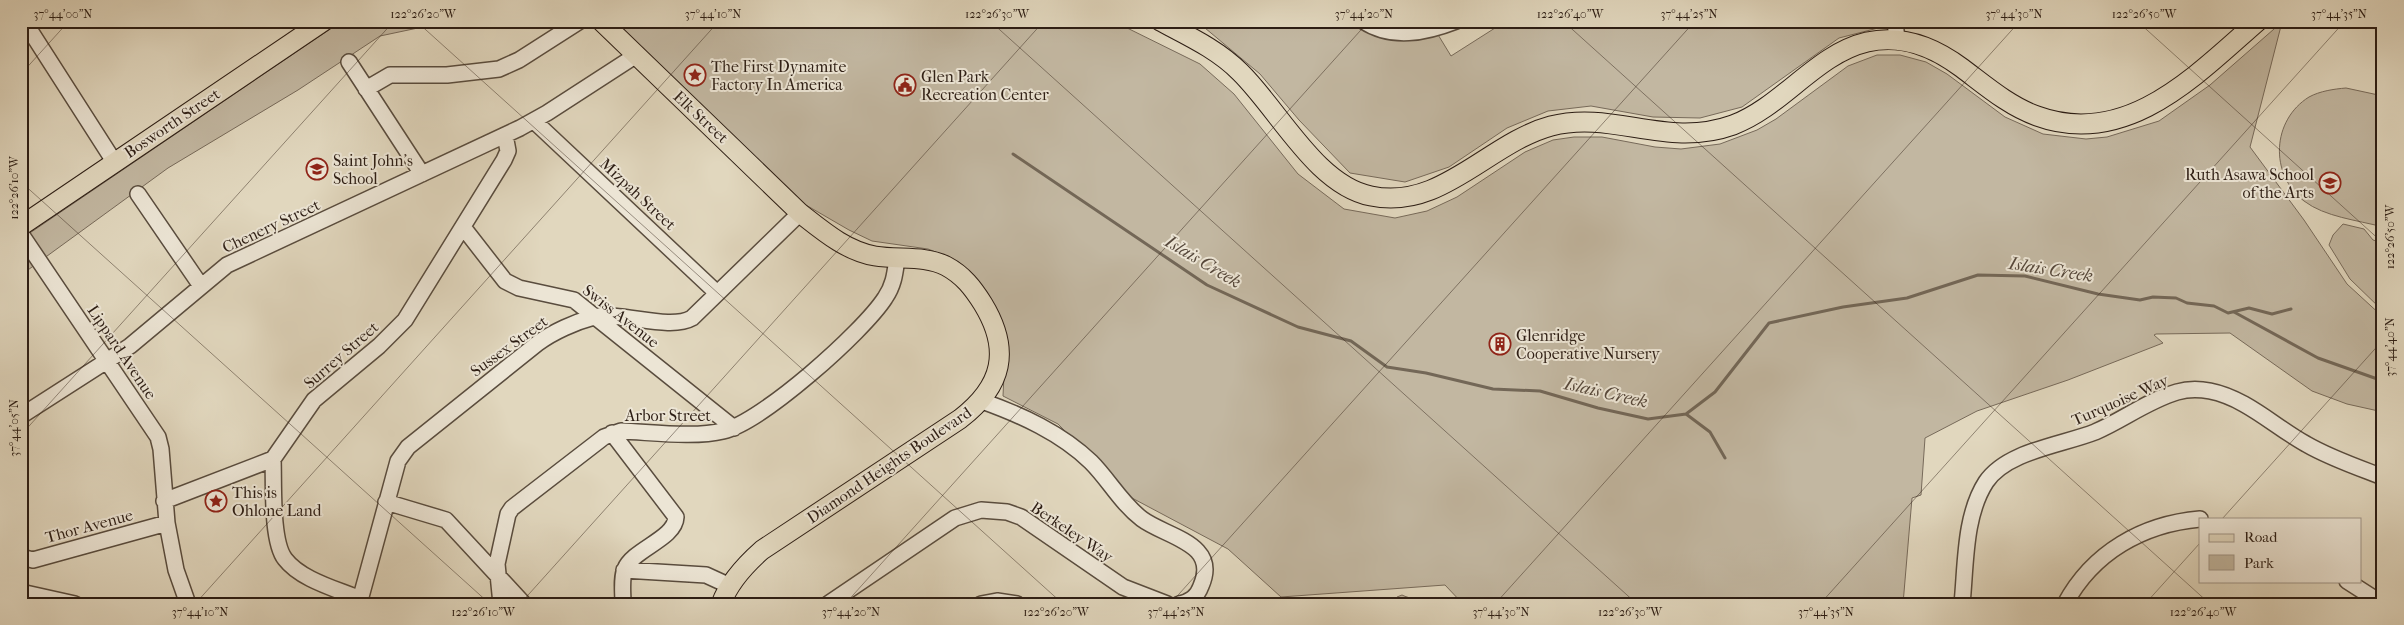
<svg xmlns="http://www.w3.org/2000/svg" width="2404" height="625" viewBox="0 0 2404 625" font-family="'IM FELL French Canon',serif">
  <rect width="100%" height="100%" fill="#e1d7be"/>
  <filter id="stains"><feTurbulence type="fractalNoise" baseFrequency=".004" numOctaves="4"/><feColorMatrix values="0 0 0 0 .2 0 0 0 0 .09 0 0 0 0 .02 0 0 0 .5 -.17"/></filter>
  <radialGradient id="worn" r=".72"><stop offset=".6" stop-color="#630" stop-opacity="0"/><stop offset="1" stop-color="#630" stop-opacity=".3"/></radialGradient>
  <path fill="#c2b7a1" stroke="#776a5a" d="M350,21H451L380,36L298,90L168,168L21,275V239L330,29Z
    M611,21H1113L1200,64L1234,94L1298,174L1344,209L1395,218L1427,211L1457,197L1525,152L1553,140L1574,137H1602L1655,147L1681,149L1720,144L1757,130L1776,119L1848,66L1877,55H1900L1926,62L1947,74L2005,117L2043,134L2086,139L2107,137L2159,121L2210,85L2282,22L2250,147L2304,220L2347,284L2383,317V412L2347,404L2312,391L2230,333L2156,334L2154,335L2163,343L2068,380L1977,411L1925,438L1921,495L1912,498L1903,604H1463L1445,585L1281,597L1228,549L1132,498L1058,424L1003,396L1005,353L946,256L928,249L872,241L849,230L799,201Z
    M1206,21H1354C1381,47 1404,39 1437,33L1451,56L1506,21H1882V27L1839,38L1742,107L1700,118L1653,117L1591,106L1548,111L1507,128L1449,167L1405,182L1350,173L1299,120L1260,74L1205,28Z
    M2346,88L2383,96V227C2357,220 2325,217 2304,201C2269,174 2272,120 2309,97C2320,91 2334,89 2346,88Z
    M2343,224L2364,229L2373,240L2383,243V311L2350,279L2329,245L2333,235Z
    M1402,595C1410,599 1419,599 1427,604H1398L1397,597Z"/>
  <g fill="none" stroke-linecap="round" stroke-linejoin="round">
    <path stroke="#736757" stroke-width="3" d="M1013,154L1207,285L1298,327L1351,341L1387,367L1426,373L1493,389L1540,391L1598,408L1648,419L1686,414L1715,392L1769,323L1843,307L1907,298L1978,275L2025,276L2098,294L2140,300L2153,297L2176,298L2187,303L2214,306L2228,313L2249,308L2272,314L2291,309
      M2234,312L2318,358L2383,381
      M1686,414L1710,432L1725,458"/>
    <g stroke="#594c3e" stroke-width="18">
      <path id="minor" d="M24,21L115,163
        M1363,21C1392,40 1425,33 1456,21
        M1388,21H1409
        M1895,21L1897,40
        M349,62L422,174
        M366,89L390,75H447L499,69L519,60L580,21
        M534,121L717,293
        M138,194L201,286
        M463,227L505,281L519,288L574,300L734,428
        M21,234L158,437L161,449L167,523L176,570L188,604
        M982,401C1021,415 1061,433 1091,462C1109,480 1121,503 1142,519C1166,537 1220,543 1201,586C1197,597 1190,602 1179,604
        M21,416L130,346L227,265L520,128L547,113L635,56
        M612,433L676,517C675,539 633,549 625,569C621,578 623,593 623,604
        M273,459C274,483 271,541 285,559C301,580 337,589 360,599
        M164,501L273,459L314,400L379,346L405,320L504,160L508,151L505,135
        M386,502L446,520L524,604
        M21,557L33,560L167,523
        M624,570L706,575L730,586
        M2347,581L2383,604
        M21,592L75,604
        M359,604L398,461L408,447L538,343C553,332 575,322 594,317C621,311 669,331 692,318L800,213
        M501,604L497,564L508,514L512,508L604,437L621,431C650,432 695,438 723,431C762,422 863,332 885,298C894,285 895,273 897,258
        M828,604L955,518L981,510L1007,512L1021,517L1123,587L1167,604
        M981,604L997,601L1017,604
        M1962,604C1966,565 1964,516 1986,482C2007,451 2062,445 2095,432C2123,420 2147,401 2177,392C2187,389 2200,389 2210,391C2246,398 2275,427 2306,444C2330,458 2357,467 2383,477
        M2065,604C2093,552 2143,524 2200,519"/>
    </g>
    <g stroke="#2c1d14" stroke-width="21">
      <path id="major" d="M601,21L800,213C823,231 846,251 875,256C899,260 925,255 946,266C963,275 973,288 983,304C1011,350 1003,386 960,419L762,550C745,565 729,582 721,604
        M1160,21C1188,36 1217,49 1240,72C1279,110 1316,185 1371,196C1441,211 1488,143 1551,126C1614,110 1666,149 1733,125C1783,106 1816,54 1867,42C1903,34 1934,47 1962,68C1986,86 2009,106 2037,116C2127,149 2197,74 2258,21
        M21,226L324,21"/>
    </g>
    <use href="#minor" stroke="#ece5d5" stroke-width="15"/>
    <use href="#major" stroke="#e1d7be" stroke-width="19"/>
  </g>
  <path fill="none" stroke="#2c1d14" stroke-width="1" stroke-opacity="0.45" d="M416,21L1063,604M990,21L1637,604M1563,21L2210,604M2137,21L2383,243M21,74L69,21M21,182L490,604M21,435L394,21M2222,519L2383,340M195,604L719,21M520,604L1044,21M845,604L1369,21M1170,604L1695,21M1495,604L2020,21M1820,604L2345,21M2145,604L2200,543"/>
  <defs>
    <g id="sight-ring" transform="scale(1.125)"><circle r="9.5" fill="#ece5d5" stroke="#8f2418" stroke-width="1.5"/><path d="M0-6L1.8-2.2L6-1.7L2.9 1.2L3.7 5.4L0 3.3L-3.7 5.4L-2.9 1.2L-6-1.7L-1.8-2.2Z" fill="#8f2418"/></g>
    <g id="civic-ring" transform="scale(1.125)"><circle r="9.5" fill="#ece5d5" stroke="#8f2418" stroke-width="1.5"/><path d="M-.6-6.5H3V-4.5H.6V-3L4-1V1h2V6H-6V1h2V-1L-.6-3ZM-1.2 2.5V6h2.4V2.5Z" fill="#8f2418"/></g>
    <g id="school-ring" transform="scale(1.125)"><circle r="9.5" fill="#ece5d5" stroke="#8f2418" stroke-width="1.5"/><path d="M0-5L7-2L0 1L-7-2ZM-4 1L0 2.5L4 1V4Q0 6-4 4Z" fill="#8f2418"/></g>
    <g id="building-ring" transform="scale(1.125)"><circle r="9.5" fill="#ece5d5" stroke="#8f2418" stroke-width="1.5"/><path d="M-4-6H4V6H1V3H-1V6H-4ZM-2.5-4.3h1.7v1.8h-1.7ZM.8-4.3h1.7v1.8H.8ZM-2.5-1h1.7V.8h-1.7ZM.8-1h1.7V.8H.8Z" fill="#8f2418"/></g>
  </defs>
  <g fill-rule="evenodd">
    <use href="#sight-ring" x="695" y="75"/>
    <use href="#civic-ring" x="905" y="85"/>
    <use href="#school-ring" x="317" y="169"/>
    <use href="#school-ring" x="2330" y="183"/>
    <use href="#building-ring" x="1500" y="344"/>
    <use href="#sight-ring" x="216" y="501"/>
  </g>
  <g text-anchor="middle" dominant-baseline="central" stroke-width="4" stroke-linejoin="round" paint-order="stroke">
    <g font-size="16" fill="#2c1d14" stroke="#ece5d5" text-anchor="start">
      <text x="711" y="66">The First Dynamite<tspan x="711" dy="18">Factory In America</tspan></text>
      <text x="921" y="76">Glen Park<tspan x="921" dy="18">Recreation Center</tspan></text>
      <text x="333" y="160">Saint John's<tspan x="333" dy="18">School</tspan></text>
      <text x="2314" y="174" text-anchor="end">Ruth Asawa School<tspan x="2314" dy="18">of the Arts</tspan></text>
      <text x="1516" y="335">Glenridge<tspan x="1516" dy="18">Cooperative Nursery</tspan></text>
      <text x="232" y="492">This is<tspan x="232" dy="18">Ohlone Land</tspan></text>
    </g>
    <g font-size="16" fill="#2c1d14" stroke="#ece5d5">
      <text transform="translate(701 117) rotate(43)">Elk Street</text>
      <text transform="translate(172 123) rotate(-34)">Bosworth Street</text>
      <text transform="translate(638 194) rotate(43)">Mizpah Street</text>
      <text transform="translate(271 226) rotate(-25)">Chenery Street</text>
      <text transform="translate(621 316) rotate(38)">Swiss Avenue</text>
      <text transform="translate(509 346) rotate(-36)">Sussex Street</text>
      <text transform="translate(122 352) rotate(56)">Lippard Avenue</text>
      <text transform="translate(341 355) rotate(-41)">Surrey Street</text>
      <text transform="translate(2120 400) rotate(-24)">Turquoise Way</text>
      <text x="668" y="415">Arbor Street</text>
      <text transform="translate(889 465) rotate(-34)">Diamond Heights Boulevard</text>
      <text transform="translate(89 526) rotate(-15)">Thor Avenue</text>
      <text transform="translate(1072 532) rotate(34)">Berkeley Way</text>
    </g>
    <g font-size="18" font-style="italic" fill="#56483b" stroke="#ece5d5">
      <text transform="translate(1203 262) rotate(31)">Islais Creek</text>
      <text transform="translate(2051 270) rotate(9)">Islais Creek</text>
      <text transform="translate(1606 393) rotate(13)">Islais Creek</text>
    </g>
  </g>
  <rect width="2404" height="625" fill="none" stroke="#e1d7be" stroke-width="55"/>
  <rect x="2199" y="518" width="162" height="65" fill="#ece5d5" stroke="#9f9588"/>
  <rect x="2209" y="534" width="25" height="8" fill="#e1d7be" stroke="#9f9588"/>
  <text x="2244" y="542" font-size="15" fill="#2c1d14">Road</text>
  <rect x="2209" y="555" width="25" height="15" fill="#c2b7a1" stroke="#9f9588"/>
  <text x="2244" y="568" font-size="15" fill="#2c1d14">Park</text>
  <rect x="28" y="28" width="2348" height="570" fill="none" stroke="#2c1d14" stroke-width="2"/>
  <g font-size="12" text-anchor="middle" fill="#2c1d14">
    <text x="63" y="18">37°44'00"N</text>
    <text x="423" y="18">122°26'20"W</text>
    <text x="713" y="18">37°44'10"N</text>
    <text x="997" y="18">122°26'30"W</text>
    <text x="1364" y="18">37°44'20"N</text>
    <text x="1570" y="18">122°26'40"W</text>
    <text x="1689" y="18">37°44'25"N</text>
    <text x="2014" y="18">37°44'30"N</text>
    <text x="2144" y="18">122°26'50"W</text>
    <text x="2339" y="18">37°44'35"N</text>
    <text transform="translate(14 188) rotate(-90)" y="4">122°26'10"W</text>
    <text transform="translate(2390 237) rotate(-90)" y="4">122°26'50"W</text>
    <text transform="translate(2390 347) rotate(-90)" y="4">37°44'40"N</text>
    <text transform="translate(14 428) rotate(-90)" y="4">37°44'05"N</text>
    <text x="200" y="616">37°44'10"N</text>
    <text x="483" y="616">122°26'10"W</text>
    <text x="851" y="616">37°44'20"N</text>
    <text x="1056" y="616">122°26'20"W</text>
    <text x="1176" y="616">37°44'25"N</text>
    <text x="1501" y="616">37°44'30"N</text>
    <text x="1630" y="616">122°26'30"W</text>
    <text x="1826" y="616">37°44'35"N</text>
    <text x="2203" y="616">122°26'40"W</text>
  </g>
  <rect width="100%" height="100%" filter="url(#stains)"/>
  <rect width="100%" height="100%" fill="url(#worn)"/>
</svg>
